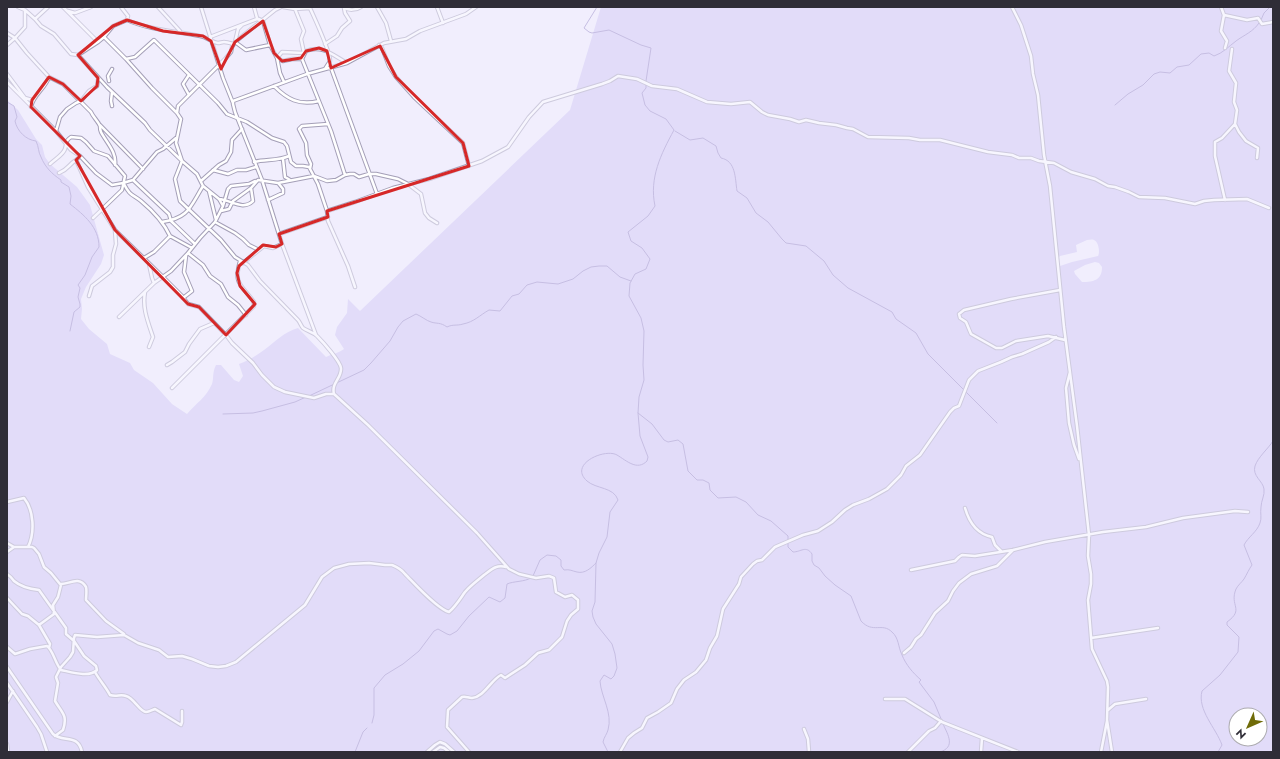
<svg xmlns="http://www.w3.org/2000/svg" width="1280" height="759" viewBox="0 0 1280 759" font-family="Jost,sans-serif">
  <rect width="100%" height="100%" fill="#f1eefd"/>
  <path fill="#d0c6f4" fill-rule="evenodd" d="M601,7H1273V752H7V100L18,110L36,139L42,145L45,157L50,164L77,187L90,205L104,255L101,264L86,287L81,299L82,309L81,319L89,329L107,344L110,354L130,363L134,370L153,383L172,404L187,414C196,403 206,398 212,384C214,378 212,373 216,365H221L234,380L239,382L243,376L239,364C248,361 256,356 264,350C275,342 284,332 298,328L326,357C332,354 339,353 344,349L335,335L337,327L347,313L348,299L360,311L570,110ZM1087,240C1089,240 1092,239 1094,240C1099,242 1100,253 1098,256L1072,262L1060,266L1058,265V258L1060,256L1077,252L1076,245ZM1095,262L1099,263L1102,267C1102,280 1094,282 1082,282L1075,274L1074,271L1085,265ZM1236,715H1260V739H1236Z"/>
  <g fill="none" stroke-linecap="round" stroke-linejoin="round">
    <path stroke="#9383c2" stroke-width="1" d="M597,7L584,28L589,32L592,33L609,30L641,45L651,48L646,81
      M1261,20L1264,13L1270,7H1273
      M7,102L14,106L17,117L15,121C17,131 26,140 36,141C39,147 38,152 41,157C45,167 52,174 61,180V182L69,187L71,196L70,204C84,215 99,227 99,247L92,257L85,275L78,285L80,288L78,297L80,304V307L74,312L70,331
      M1115,105L1128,94L1143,85L1154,74L1160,72L1170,73L1177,67L1189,65L1201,54L1209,53L1214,56C1223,53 1228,47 1236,41C1244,35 1253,32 1259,23
      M675,131L690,140L703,138L716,146L718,153L721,158C736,161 735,178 737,191L747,198L756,213L768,222L782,239L786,243L806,246L824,261L833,275L848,288L892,312L896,319L916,333L928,354L997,423
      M309,396L364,370L371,363L390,341L398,327L403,321L416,314C421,316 427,321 431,322C437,324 440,322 447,327C453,324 457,326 463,324C474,322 480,315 489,310L500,311L512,296L519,294L527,285L537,282L558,284L573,279L583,271L591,267L599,266H607L620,277L631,281
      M638,413L652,424L664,440L668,442L678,440L683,444L688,471L697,480H703L709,483L710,490L718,498L736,497L746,502L758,515L771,521L788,536V540
      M223,414L253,413L262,411L295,402L306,397
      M788,543V547L793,552C801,552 806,545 812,554V561L814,565L819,568L825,576L835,585L851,596L861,621C873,634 882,622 892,632C899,638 898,647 902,655C906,665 913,673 921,680L919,682L934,702L942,721
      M533,576L540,560L547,555L556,556L561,560V566L564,570C570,569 572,571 577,572C585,574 591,568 596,563
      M372,723L374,715V688L385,675L403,664L419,651L434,631L438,629L447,634L450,635L457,631L469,616L489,597L500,602L505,598L507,584C514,581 524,582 531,578
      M355,752L363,732L367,728
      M608,752L603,742C604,737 607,734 608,730C613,713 601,697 600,681L604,675L611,679L614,676L617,668L615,654L612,644L596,624L593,617L592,611L595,602L596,563L599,553L607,537L610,512L618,500C614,487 596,489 587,481C568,464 605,448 617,455C627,461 637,471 647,461L648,457L640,436L638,413L639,397L644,380L643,365L644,331L641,318L629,296L630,283L635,274L646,269L650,259L642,248L631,241L628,232L648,216L655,206C649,178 661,154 674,130L666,119L650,111L645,105L642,93L646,88V85
      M940,752C956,747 948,735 943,724
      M1218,752L1222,745C1216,728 1197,710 1202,691L1220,675L1238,652L1239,637L1227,625V622C1245,609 1229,606 1236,589C1238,585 1242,582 1244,579C1247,574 1249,569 1252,565L1244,545C1248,537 1257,532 1260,523C1262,518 1260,513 1261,507C1261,501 1265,495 1264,489C1263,481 1252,476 1255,466C1258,457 1268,449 1273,441"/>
    <g stroke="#a49fb7" stroke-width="4.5">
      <path id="street" d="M18,7L25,10L35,19L48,7
        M63,7L98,42L104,37L126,59L135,57L154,40L218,103L227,114L247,122L272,138L284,142L287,146L291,162L296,166H303L309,167L318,184L327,211L328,221L348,266L355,287
        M121,7L128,16L127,20
        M158,7L180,31
        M201,7L223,78L233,103
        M254,7L257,18L263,21L270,45
        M283,7L295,9L310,8C314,17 331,53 330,61C329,63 326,67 325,69
        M344,7C348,11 357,10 361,7
        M377,7L386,23L391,41
        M437,7L443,23
        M1012,7L1021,25L1031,56L1033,74L1038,95L1044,155L1050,186L1064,327L1077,426L1089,535L1088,556L1091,574V584L1088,600L1092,649L1107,681L1108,687L1107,720L1112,752
        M1221,7L1224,15L1221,31L1227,41L1225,48
        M295,9L304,31L301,39L304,53L282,52L277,58L283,61L292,59H302
        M25,10V27L15,38L27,53L49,77C45,89 33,95 31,107
        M68,11L75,13L91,7
        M1224,15L1247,20L1258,18L1262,24L1273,22
        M35,19L41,26L54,34L71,54L78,55L98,42
        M242,25L238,29L235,42L246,50L270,45L277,58L280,73L284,82
        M7,33L15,38L7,45
        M104,37L113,26L127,20C150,30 175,31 200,36C207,37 211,42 218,43C220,43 222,42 224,42C227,42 230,43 233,44
        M210,37L257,19L263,21
        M325,44L337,36L342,28L350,21L345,13L344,8
        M379,45L382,48L389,66L396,77L414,97L463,143L469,166
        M1232,49L1229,71L1236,83L1234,102L1237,110L1235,124L1239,132L1246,141L1258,148L1257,158
        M78,55L107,87L145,123L150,130L182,161L197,174L203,186L219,199L223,206L215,222L200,238L188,253L171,271L154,283L119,317
        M126,59L152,88L177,113L181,119L176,143L182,161L175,179L180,201L221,240L235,257L248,265L260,281L298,320C300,322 301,326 303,328C307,331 313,332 317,336C323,342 340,361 341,368C342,378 331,383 334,394L368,425L477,533L509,569L519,574L536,578L549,576L554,578L556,592L565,597L572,595L578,600V609L571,615L567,621L562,637L549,650L538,653L525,665L505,678L501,675C491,680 484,697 472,698C468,698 466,696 462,697L448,710L447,727L469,752
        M331,68L377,194
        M7,74L25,98L32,100
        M49,77L63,84L91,112C93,117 98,121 100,126C100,128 100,130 101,132C106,142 117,152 115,165
        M109,81L108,76L112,69
        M7,82L56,131L71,150L80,156L96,173L112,185L123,183L133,180L157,152L163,149L176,138
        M274,86C287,99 299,106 319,101
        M112,92L111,101L112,106
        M189,95L183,84L189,75
        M177,113L178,106L225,59L231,52L232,47L235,42L275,10L281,7
        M100,125L143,169
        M56,131L60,117L67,109L76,103L81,101L89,91L97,86L98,79
        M80,156L76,160L88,187L115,230L163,277L182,296L188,304L199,307L226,335L232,343L253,363L262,375L274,387L285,392L314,398L326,394H334
        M283,159L285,177L290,180
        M254,162C266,159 278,161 289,156
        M50,164C55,159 63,155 65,149C67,143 65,141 71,137L81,138L86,142L94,151L108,156L125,176L122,190L93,218
        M310,169L311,164L307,155L306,143L299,129L302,126L328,124
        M213,170L228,174L237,170H246L256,167
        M59,173C69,169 68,165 76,160
        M345,175L331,131L302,59L306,51C322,44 334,56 347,63
        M133,180L169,214L171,221L195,244
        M201,181L219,165L226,161L231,152L232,140L242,129
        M124,184C130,196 132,194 141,201C153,211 164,223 170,236L154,252L144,258
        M209,191L216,220
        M219,199C231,200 243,211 253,201L251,188
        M268,200L283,193V189L279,184
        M1225,200L1215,156V142L1222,138L1235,124
        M223,206L228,189L231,186L249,184L255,181
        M221,211L229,209L233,201L251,188L258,180L278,183L314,176L327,181L336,180L345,175L350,174H354L359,177L369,174H376L398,179L408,184L421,194L425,213L429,218L437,223
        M327,211L355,202L393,188L429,179L482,161L508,147L529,117L543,102L602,84L610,81L618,76L637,79L652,86L677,89L707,102L731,104L750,102L762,112L768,115L790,119L799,122L806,120L819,123L836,125L847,128L853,129L868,137L909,138L920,140H940L988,152L1012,155L1019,158H1031L1039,161L1054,163L1071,172L1095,179L1108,186L1115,187L1129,192L1139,197L1165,198L1195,204L1204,201L1214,200L1247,199L1269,208
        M162,222C189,218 190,207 203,186
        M215,222L235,233L243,239L249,245L259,250
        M279,234L328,217
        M170,236L192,248
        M188,253L203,265L210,276L221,284L228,297L238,305L246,315
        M243,263L264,246L273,248L282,244
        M149,264L152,278L154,283
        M1060,290L1011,299L964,310L959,314L960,318L966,322L971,334L996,348H1002L1016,341L1048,336L1065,340
        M145,292C142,308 148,322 153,337L149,347
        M89,296L92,286L110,272L113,267V255L116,244L115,231
        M183,298L192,291L184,272L186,256
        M316,335L282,244L262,180L235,112L233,104V101L307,74L347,63L384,43L406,39L420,31L466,14L476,7
        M167,365L172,362L185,352L189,344L200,329L214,323
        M1070,372L1066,388L1069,423L1074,445L1079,459
        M172,388L254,306V302C242,285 233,285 240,261
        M7,502L24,498C34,510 35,533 28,547
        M965,508C969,522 977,534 992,537L995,545L1001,551
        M7,543L14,547H32L34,548L39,554L44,567L51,573L60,584C68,585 79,575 86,587C87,591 86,596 86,600L106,621L124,634
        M7,552L14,547
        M911,570L955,561L959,557L962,555L975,556L1013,550L1045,542L1103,532L1146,527L1183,518L1235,511L1248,512
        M7,574C10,576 12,578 14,581C21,587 30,589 39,590L66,628V634L74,641L84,656L96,666L97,670C89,678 71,672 61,670C55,663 53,650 47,646L30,649L15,654L7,647
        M7,598L22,614L28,616L39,625
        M1091,638L1158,628
        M49,648L50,644L39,625L54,614L53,605L58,597L61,585
        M904,653L911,647L916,639L921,635L935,613L948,601L953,591L959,583L971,574L997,566L1013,550
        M7,667L53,734C63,743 78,733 82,752
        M95,672C100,681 106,687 110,695C116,697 121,694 126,696C134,698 140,712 146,712C149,712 152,710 155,709L181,725L182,722V711
        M7,683L37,727L41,734L47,752
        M885,699H905L942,722L1018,752
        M7,702L13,691
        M1108,710L1115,704L1146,699
        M804,729L808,739L809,752
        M55,736L63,730C68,715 62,713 55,701L58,683L56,677L61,667L70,657L73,652L74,638L75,635L97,637L124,635L138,643L159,650L168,657L182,656L192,659L209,666L218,667L226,666L236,662L305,605L322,577L334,568L349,564L369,563L385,565H392C397,567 402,570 405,574C414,583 437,609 449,612C456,606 460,599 465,592C471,585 477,581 484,575C491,570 496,564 506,567
        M7,744L8,752
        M427,752L435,745L440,742L445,744L454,752
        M433,752L440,747L444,748L449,752
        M620,752L628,738L634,733L642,728L647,718L658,712L671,703L677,689L684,680L696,672L706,660L710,648L717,636L723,609L739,584L741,577L753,564L757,561L762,560L775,547L803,535L818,531L832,522L845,510L853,505L869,499L887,489L901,475L906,466L920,455L950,412L954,408L959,406L969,380L978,371L1001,362L1012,357L1022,354L1049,342L1056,337
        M908,752L929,731L935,728L941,721
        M981,752L982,738
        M1101,752L1107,721"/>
    </g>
    <use href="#street" stroke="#fff" stroke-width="2.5"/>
  </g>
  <path d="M0 0H1280V759H0ZM127,20L163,31L203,36L211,41L221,69L235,42L263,21L274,53L282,61L301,58L306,51L319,48L327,51L331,68L380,46L396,77L463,143L469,166L327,211L328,217L279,234L282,244L276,247L263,245L239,266L237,273L240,286L255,304L226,335L199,307L188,304L115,230L76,160L80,156L31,107L32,100L49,77L63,84L81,101L97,86L98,78L78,55L113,26Z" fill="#f1eefd" fill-opacity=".55" fill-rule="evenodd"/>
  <path fill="none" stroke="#d62828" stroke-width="3" stroke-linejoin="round" d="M127,20L163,31L203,36L211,41L221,69L235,42L263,21L274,53L282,61L301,58L306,51L319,48L327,51L331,68L380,46L396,77L463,143L469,166L327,211L328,217L279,234L282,244L276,247L263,245L239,266L237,273L240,286L255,304L226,335L199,307L188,304L115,230L76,160L80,156L31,107L32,100L49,77L63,84L81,101L97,86L98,78L78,55L113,26Z"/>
  <rect width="1280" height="759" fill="none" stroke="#2f2d37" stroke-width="16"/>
  <g transform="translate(1248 727) rotate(225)"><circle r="19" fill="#ffffff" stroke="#acabaf"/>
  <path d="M0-3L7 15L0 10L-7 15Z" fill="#6f6b08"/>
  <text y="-6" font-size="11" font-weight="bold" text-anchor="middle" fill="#2f2d37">N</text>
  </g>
</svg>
